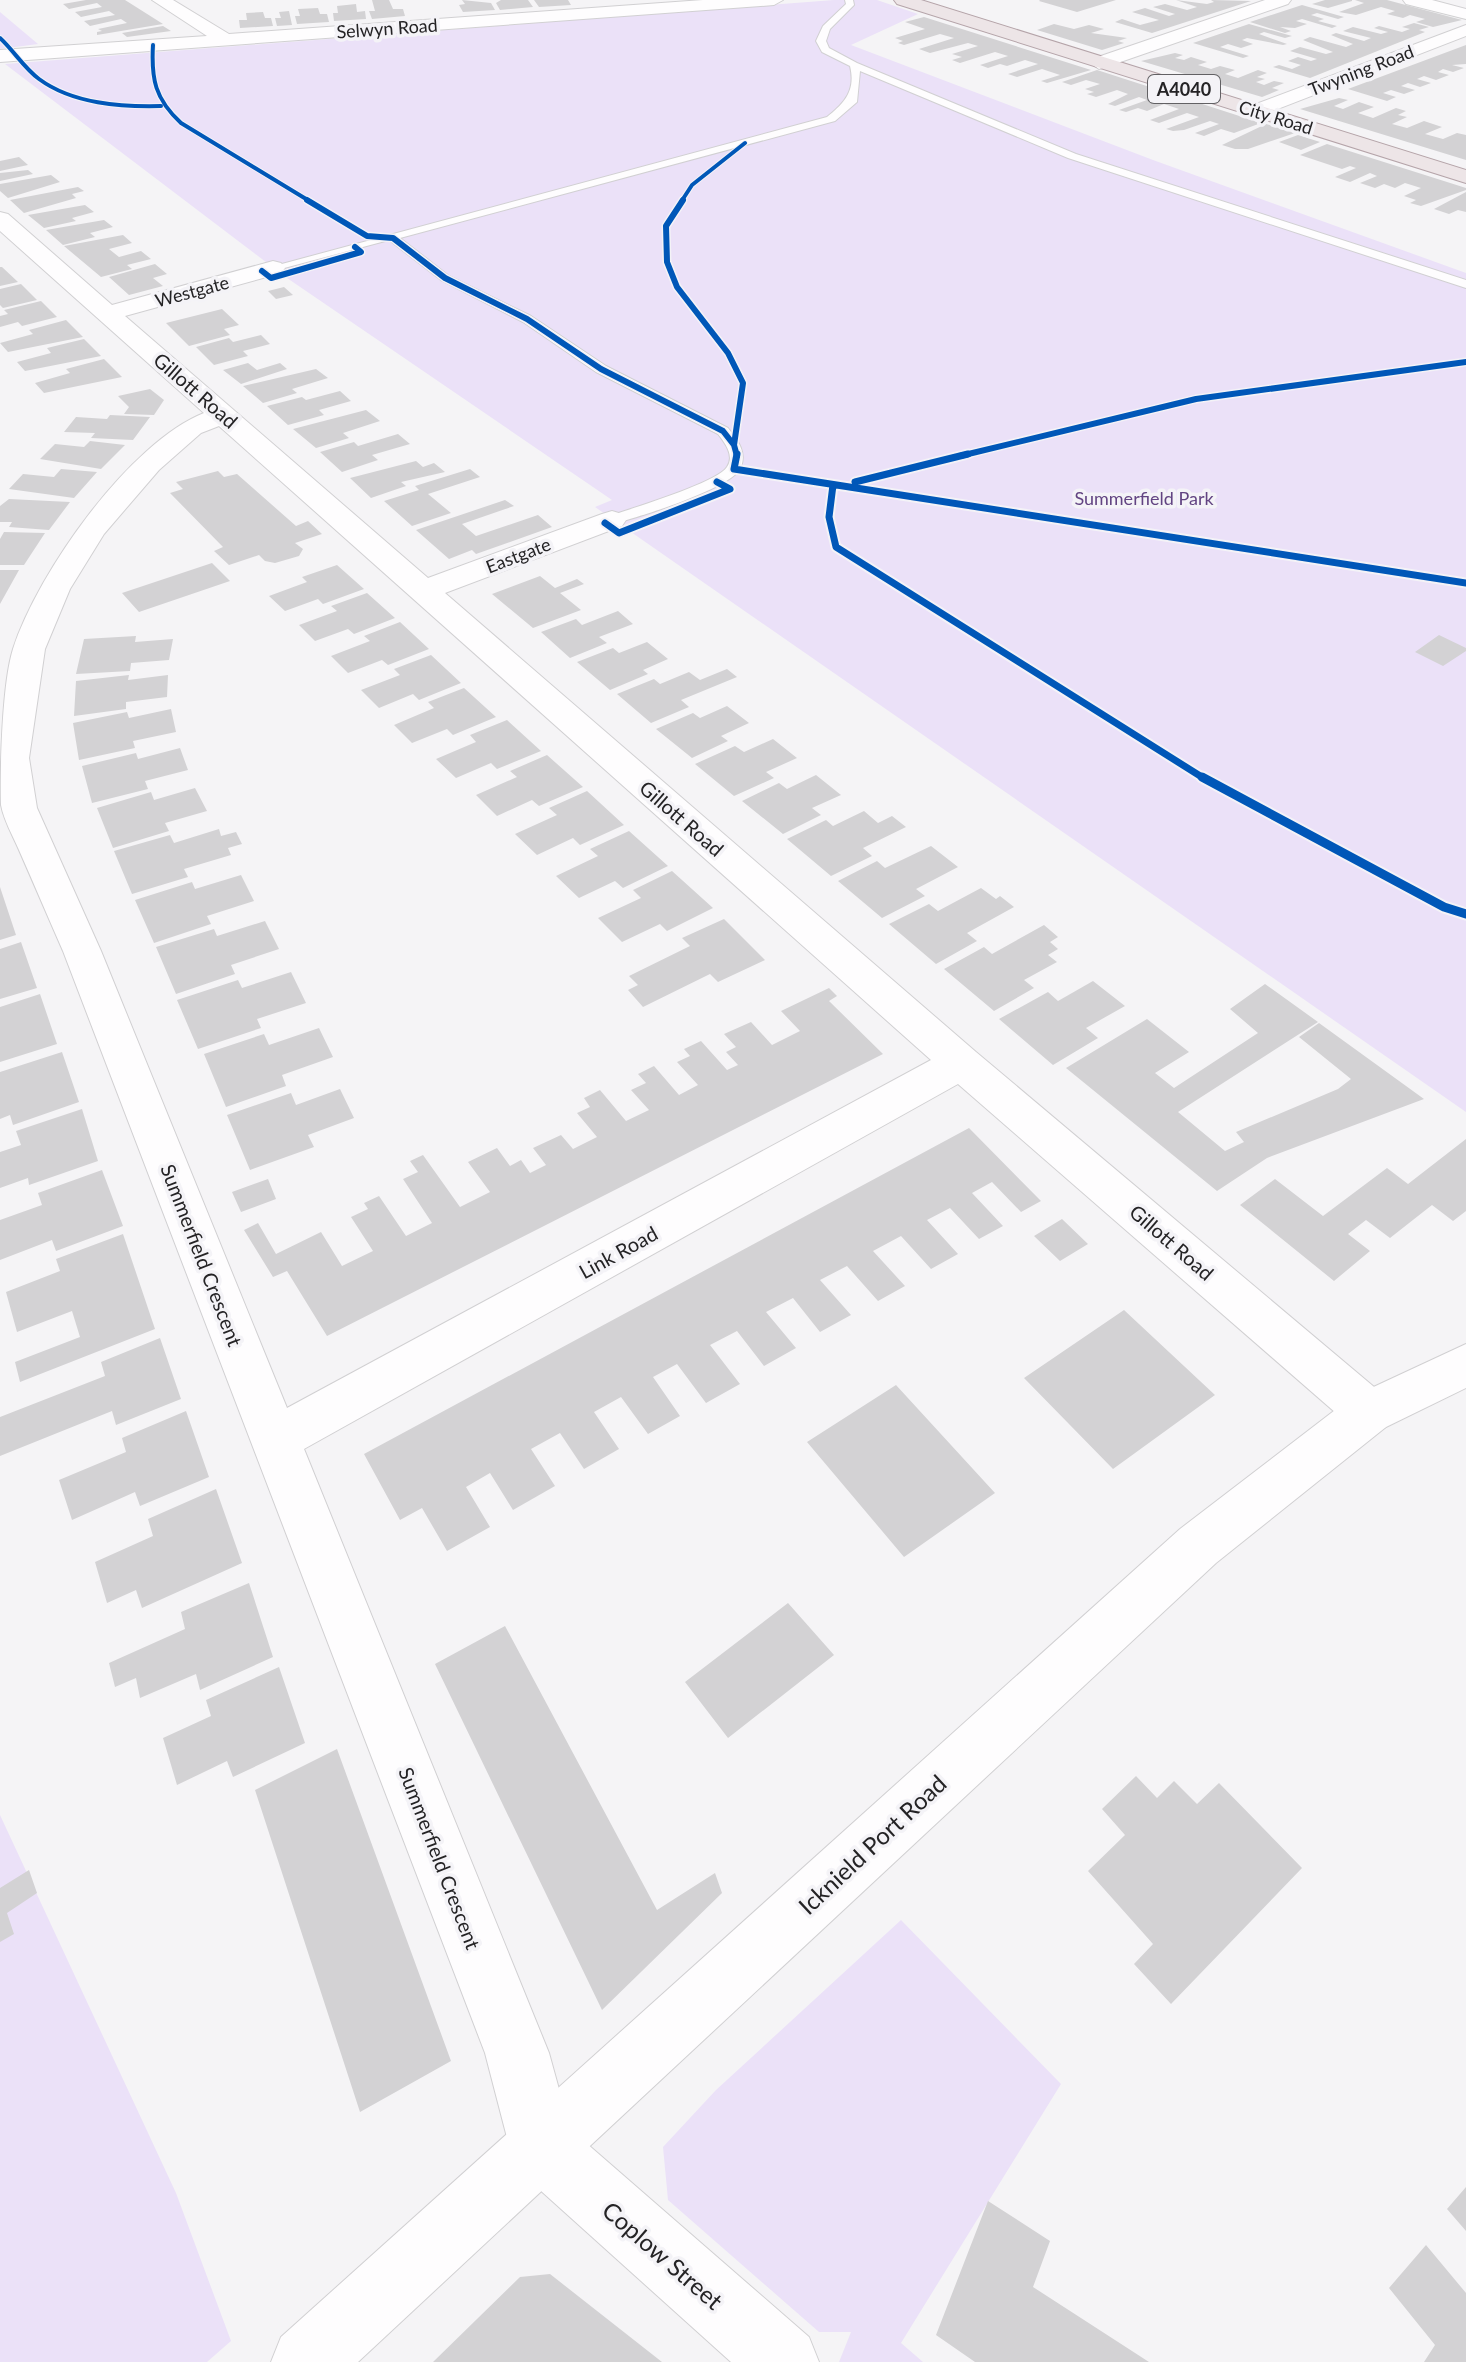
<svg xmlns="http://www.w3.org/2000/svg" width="1466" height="2362" viewBox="0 0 1466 2362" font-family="Lato,sans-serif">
  <rect width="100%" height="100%" fill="#f5f4f6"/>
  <path fill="#ebe1f8" d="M834,0H877L918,14L851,45L1153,160L1466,273V1112L595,507L612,500L287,278L5,64Z
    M0,12L38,44L0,49Z
    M0,1815L176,2193L231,2341L207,2362H0Z
    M901,1920L1061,2084L901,2343L923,2362H839L851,2332H819L668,2200L663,2147L716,2090Z"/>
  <path fill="#d3d2d4" d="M86,0H125L163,24L97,35V32L102,31L98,29L127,23L121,19L90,26L84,21L115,15L109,11L81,17L75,12L102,7L97,3L69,9L63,4Z
    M372,0H389L393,9H403L405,16L372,19L369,11H375Z
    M462,0L491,3L495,10L463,12L459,5L465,4Z
    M501,0H528L533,7L500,10L496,3Z
    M534,0H568L571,5L539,7Z
    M1116,0L1077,12L1039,1L1040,0Z
    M1176,0L1207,4L1214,2L1211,0L1251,1L1152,33L1115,22L1122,19L1140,25L1159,20L1132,12L1145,8L1169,16L1175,14L1153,7L1165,4L1187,10L1197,7Z
    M1325,0H1352V1L1328,8L1312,4Z
    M1355,0H1387L1462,20L1433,27L1416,22L1425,19L1410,15L1403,18L1387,14L1395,11L1381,7L1356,15L1339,12L1364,3Z
    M356,4L357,12L365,11L366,19L334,21L333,13H338L337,6Z
    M1302,5L1344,17L1338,19L1317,13L1311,15L1324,19L1318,21L1337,26L1332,28L1302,19L1296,21L1307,24L1295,28L1280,27L1291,31L1285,33L1250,22Z
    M318,8L320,14H327L329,22L297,24L295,16H300L298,9Z
    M289,11L292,25L277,26L275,18H281L279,12Z
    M263,12L265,18H271L273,26L240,28L239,20H247L246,13Z
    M924,17L1091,70L1047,83L1041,81L1060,75L1042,69L1017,77L1008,74L1038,64L1025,60L1007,66L1000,64L988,68L980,65L1008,56L995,52L960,63L952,60L962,57L952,54L978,46L968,43L930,53L919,49L954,38L940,34L904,45L898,43L903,41L895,38L925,29L905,22Z
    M1414,23L1429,27L1419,30L1425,32L1310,78L1273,67L1279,65L1292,69L1301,65L1288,61L1298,57L1311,61L1317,59L1290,51L1300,47L1326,54L1333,52L1303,40L1310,37L1346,47L1353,44L1331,35L1336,33L1364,41L1371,38L1343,31L1353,27L1381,34L1388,32L1374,28L1379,26L1402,32L1410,29L1402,27Z
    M1054,24L1074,29L1089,25L1104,29L1091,33L1127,38L1118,41L1124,43L1102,50L1037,30Z
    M1249,24L1292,36L1285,38L1264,32L1259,34L1287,44L1283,45L1247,38L1242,40L1253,44L1241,48L1228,44L1220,47L1249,56L1243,58L1193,43Z
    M163,26L171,31L127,37L122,33Z
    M1466,45V64L1452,65L1464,68L1453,72L1443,69L1438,72L1449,75L1436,80L1424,76L1417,79L1431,83L1420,87L1408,83L1401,86L1415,90L1404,94L1391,90L1383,93L1396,97L1387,101L1348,89Z
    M1175,53L1183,55L1175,58L1184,60L1191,57L1207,62L1198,65L1211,69L1220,66L1235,70L1225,74L1238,78L1258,70L1267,73L1257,77L1265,79L1256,82L1264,85L1274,81L1284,83L1272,88L1279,90L1262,97L1141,61Z
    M1097,70L1159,90L1261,123L1234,133L1221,129L1204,136L1195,133L1219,124L1210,121L1184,130L1173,131L1166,129L1199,117L1187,113L1159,123L1150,120L1179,109L1164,104L1147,111L1138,108L1126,112L1119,110L1147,100L1139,97L1115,106L1108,104L1128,94L1117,90L1096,97L1087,94L1094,92L1085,89L1100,84L1086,80L1071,85L1062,82Z
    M1339,98L1348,100L1334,106L1343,109L1359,102L1374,107L1358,113L1373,118L1396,108L1406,111L1398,115L1407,117L1392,124L1407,128L1424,121L1442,127L1425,134L1443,139L1457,133L1466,135V160L1300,109Z
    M1266,124L1295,133L1248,149H1235L1222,145Z
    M1298,135L1320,142L1301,150L1279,142Z
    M1327,144L1466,188V190L1421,206L1410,203L1416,200L1404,196L1421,188L1405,183L1395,188L1384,184L1375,188L1360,183L1377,176L1370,173L1350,182L1335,177L1356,168L1350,166L1342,169L1300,155Z
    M19,157L28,165L0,171V161Z
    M28,170L33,174L0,181V173Z
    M51,175L60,182L8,198L0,191V184Z
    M78,187L84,191L72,194L76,198L24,213L10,200Z
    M1466,192V212L1458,210L1449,214L1434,209Z
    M85,205L94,212L72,218L76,221L44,228L28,215Z
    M104,220L113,227L90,233L95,237L63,245L46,230Z
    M123,235L132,243L109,249L119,257L141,251L151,259L127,265L132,269L101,277L64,246Z
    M155,264L167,274L153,278L163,286L129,295L109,277Z
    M0,267H2L18,282L0,286Z
    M21,284L37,300L3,308L0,305V289Z
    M284,287L293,295L276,299L268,291Z
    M41,301L57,317L22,326L18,322L0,327V316L8,314L4,310Z
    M222,309L239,325L224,329L230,335L189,346L166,323Z
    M66,320L83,337L8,352L0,343L33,334L29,330Z
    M261,335L270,344L243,351L248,356L214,365L196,347L229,338L233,342Z
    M84,339L101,356L25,371L17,362L51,353L47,348Z
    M104,359L122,377L44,393L35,383L70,373L66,369Z
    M248,363L257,370L280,363L287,369L241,384L223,370Z
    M316,369L328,378L292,389L297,393L263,403L243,386Z
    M150,389L164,400L154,415L124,414L129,407L118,396Z
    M340,391L351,401L319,410L324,415L288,425L267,406L302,397L306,400Z
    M366,410L380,421L343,433L349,438L316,448L293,429Z
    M110,415L150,417L133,440L91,438L95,433L64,432L76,417L107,419Z
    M398,434L410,444L372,455L378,460L342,472L320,452L354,442L358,446Z
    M90,441L125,445L101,469L40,459L55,444L84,447Z
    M416,461L423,467L434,463L445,472L401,482L406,486L371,498L350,478Z
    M61,469L97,472L74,498L9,489L23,474L54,477Z
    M470,469L480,477L428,494L451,513L412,526L384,501L419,490L415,486Z
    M218,471L224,477L237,474L296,526L308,521L322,534L295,543L303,549L299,556L275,563L265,561L259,555L229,565L214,551L223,547L170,493L183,489L176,482Z
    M9,499L70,502L49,530L9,527L12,522H0V506Z
    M505,500L514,506L462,524L476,536L538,515L552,527L476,554L472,550L449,559L416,530Z
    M4,532L45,533L24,565H0V539Z
    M212,563L230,581L139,612L122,593Z
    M337,565L364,589L323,604L318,599L285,611L269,596L307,582L302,577Z
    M0,570H19L0,604Z
    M540,576L555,588L577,579L584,584L560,593L581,610L533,628L492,594Z
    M367,593L395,618L354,634L348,629L315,641L299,625L337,611L331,606Z
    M618,611L633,624L599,637L607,643L570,658L541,632L576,619L582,625Z
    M400,622L429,649L388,665L382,660L348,673L331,656L370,641L364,636Z
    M1439,635L1466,648V651L1443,666L1415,652Z
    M136,636L135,642L173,639L169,660L131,663L130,671L76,674L84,639Z
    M647,642L668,659L643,670L648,674L610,690L577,662L613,648L619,653Z
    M431,655L461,683L419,700L413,694L379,708L361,690L400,675L394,669Z
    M727,669L737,677L681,700L689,707L651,723L617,694L654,679L660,684L689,672L700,680Z
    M129,675L128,680L168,675L167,697L126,702V709L74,716L76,681Z
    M464,688L496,717L453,735L447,729L412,743L394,725L434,708L428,702Z
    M727,706L749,723L721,736L728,741L692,758L656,729L693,713L700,718Z
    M171,709L176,732L133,741L135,748L79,760L73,723L127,712L129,718Z
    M507,720L541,751L497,769L491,763L456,778L436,759L476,742L470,735Z
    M773,739L797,758L766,772L774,778L734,796L695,764L735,746L744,752Z
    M180,748L188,770L145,781L148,789L92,803L82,766L136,753L138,759Z
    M547,755L583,787L539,806L532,800L497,816L476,795L517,777L510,771Z
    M816,775L841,795L812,808L821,815L783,834L742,801L779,783L787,789Z
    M195,788L207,811L165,823L169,831L113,848L97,808L151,792L154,800Z
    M587,791L624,825L580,845L573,838L537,855L515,834L557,815L549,808Z
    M864,811L878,823L892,816L906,827L863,848L872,856L831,876L787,839L826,820L833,826Z
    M219,829L221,836L236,832L242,844L228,848L231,855L184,869L188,877L132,894L114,851L170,835L174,843Z
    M629,831L668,866L623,888L615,881L579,898L556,876L598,856L590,849Z
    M931,846L958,867L916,889L925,896L882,918L838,881L877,861L885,868Z
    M672,871L713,908L667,931L660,924L622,942L598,918L641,898L633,890Z
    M241,875L254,901L207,916L211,924L154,943L135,900L192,882L195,889Z
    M0,887L16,935L0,940Z
    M981,888L996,899L1000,896L1014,907L967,933L977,941L936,964L889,924L929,904L938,911Z
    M724,919L765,960L718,982L710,974L643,1007L628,990L638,985L629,976L690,946L682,938Z
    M265,921L279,949L231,965L235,974L176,994L156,947L214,929L217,936Z
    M1044,925L1058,937L1050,942L1058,949L1048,955L1057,962L1024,980L1034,988L994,1011L944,969L984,947L992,954Z
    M21,942L37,988L0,999V949Z
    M291,972L306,1003L257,1019L261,1028L198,1049L177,1000L238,980L242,988Z
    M1093,981L1125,1006L1086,1028L1098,1038L1053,1065L999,1019L1048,992L1058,1001Z
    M1265,984L1318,1022L1178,1112L1225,1151L1244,1142L1236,1132L1338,1089L1351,1079L1299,1037L1319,1023L1424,1099L1267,1158L1217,1191L1066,1068L1147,1019L1189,1052L1155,1073L1174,1088L1258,1033L1230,1009Z
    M829,988L837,996L829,1001L883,1054L327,1336L287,1271L273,1277L244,1230L258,1223L276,1254L321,1232L342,1266L373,1251L351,1217L368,1209L364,1203L379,1196L406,1236L432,1223L403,1179L418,1172L410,1161L423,1155L460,1207L490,1192L468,1162L497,1148L510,1166L521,1160L530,1173L546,1165L533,1148L561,1135L573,1149L597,1137L577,1113L590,1107L584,1098L600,1090L626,1121L649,1110L631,1090L646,1083L638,1074L654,1066L679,1095L698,1085L677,1062L690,1056L684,1049L701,1041L727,1070L738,1065L726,1052L736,1047L724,1034L751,1022L772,1045L800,1031L781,1011Z
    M40,994L57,1044L0,1062V1007Z
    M319,1028L333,1057L282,1075L286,1086L226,1107L204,1054L264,1034L269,1045Z
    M62,1052L79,1102L13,1125L10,1115L0,1119V1072Z
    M340,1089L354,1118L308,1135L314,1147L250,1170L227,1115L291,1093L296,1105Z
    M82,1109L98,1161L29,1185L28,1178L0,1188V1152L21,1145L16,1131Z
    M969,1128L1041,1201L1021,1212L992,1182L972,1193L1003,1226L979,1239L950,1208L927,1220L958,1254L931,1269L901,1236L873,1251L905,1286L878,1301L847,1266L820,1280L851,1315L820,1332L793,1298L766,1312L796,1348L764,1366L737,1331L710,1345L740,1384L706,1403L677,1364L653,1377L680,1416L648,1434L621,1397L594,1412L619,1449L584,1469L560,1433L531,1449L555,1486L513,1510L490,1473L466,1487L490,1527L447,1551L422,1508L400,1520L364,1454Z
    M1466,1139V1211L1453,1221L1432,1205L1390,1238L1366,1220L1348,1234L1370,1251L1334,1281L1240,1205L1275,1179L1323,1216L1387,1168L1408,1184Z
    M102,1170L123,1226L56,1251L52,1240L0,1260V1220L42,1205L38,1193Z
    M268,1179L276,1199L241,1212L232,1192Z
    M1062,1219L1088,1244L1060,1261L1034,1236Z
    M123,1234L155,1329L20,1382L15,1362L80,1337L72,1311L17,1332L6,1292L60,1271L56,1259Z
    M1124,1310L1215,1395L1113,1469L1024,1378Z
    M160,1338L181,1399L116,1425L112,1411L0,1456V1417L105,1376L101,1362Z
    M896,1385L995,1493L904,1557L807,1442Z
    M186,1411L209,1477L140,1506L135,1492L72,1520L59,1480L126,1452L122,1438Z
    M216,1489L242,1563L142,1608L136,1590L107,1603L95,1562L153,1536L148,1519Z
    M249,1583L273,1657L200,1690L196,1674L140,1698L136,1678L115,1687L109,1663L185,1629L181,1612Z
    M788,1603L834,1655L728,1738L685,1682Z
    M505,1626L657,1910L715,1873L722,1893L602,2010L435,1664Z
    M279,1667L305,1743L233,1777L227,1761L177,1785L163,1738L211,1716L206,1700Z
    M337,1749L451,2061L360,2112L255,1790Z
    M1136,1776L1157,1798L1174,1781L1197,1804L1219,1783L1302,1868L1171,2004L1134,1964L1153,1944L1088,1871L1125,1835L1102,1809Z
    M29,1870L37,1893L7,1913L14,1934L0,1942V1888Z
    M1466,2187V2231L1447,2209Z
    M988,2201L1050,2241L1033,2287L1149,2362H975L936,2335Z
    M1426,2245L1466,2293V2362H1424L1435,2345L1389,2288Z
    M550,2274L662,2362H433L520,2277Z"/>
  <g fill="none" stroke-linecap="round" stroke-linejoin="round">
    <g stroke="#d1d0d2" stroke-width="2">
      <path id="lane" d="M845,0H853L854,5L830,29L826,41L829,48L857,63L1076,154L1466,280V288L1068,158L860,71L857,102L835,121L400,238L449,276L531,316L606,366L728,428C737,440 747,451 741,467C734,488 636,518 612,524L605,520L607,517C629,509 717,483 727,467C735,456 725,443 718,434L596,372L523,322L441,280L389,240L273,271L267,268L827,117C845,103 856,90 850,66L822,52L816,41L823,26L846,4Z"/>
    </g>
    <g stroke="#d1d0d2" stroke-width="2">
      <path id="street" d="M152,0H173L229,34L703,0H783L774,5L0,62V50L207,36Z
        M1265,0H1291L1288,4L1106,67L1099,69L1090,63L1092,59Z
        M1403,0H1432L1466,9V19L1406,4Z
        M1466,25V36L1262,115H1248L1245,111L1248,107Z
        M0,212L8,214L112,305L273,261L281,263L285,268L281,273L125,316L428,578L602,514L612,511L622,514L626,520L622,526L445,593L976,1052L1386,1397L1394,1412L1386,1427L1369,1433L1352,1427L958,1084L304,1449L549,2053L570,2129L809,2337L819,2362H731L520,2172L510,2149L485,2053L63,951C48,917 34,884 19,850C13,836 4,821 1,805C0,769 2,684 13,649C38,572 129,443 204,413L0,231ZM219,426L931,1060L287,1408L101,951L37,808L29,758L45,649L70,589L104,534L159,470L201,433Z"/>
    </g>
    <g stroke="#d1d0d2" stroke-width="2">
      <path id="secondary" d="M1466,1344V1388L1386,1427L1216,1563L358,2362H271L281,2337L1180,1529L1352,1397Z"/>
    </g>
    <g stroke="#b5a4a9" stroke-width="2">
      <path id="primary" d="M894,0H921L1466,170V183L897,4Z"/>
    </g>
    <use href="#lane" fill="#fefdfe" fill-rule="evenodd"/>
    <use href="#street" fill="#fefdfe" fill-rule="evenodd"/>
    <use href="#secondary" fill="#fefdfe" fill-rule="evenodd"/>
    <use href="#primary" fill="#ede5e7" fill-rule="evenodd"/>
    <g stroke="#f4f3f7" stroke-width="6">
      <path id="cycleway-far3" d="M0,38C14,51 24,68 39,79C73,104 121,107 161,106
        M153,45C151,79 155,99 181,123L311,202
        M681,202L692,185L745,143"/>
    </g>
    <g stroke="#f4f3f7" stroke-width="9">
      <path id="cycleway-far2" d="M307,200L367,236L393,238L445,278L527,319L601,369L723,431L734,445L737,456
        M683,200L666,226L667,262L677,287L728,353L743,383L734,445
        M262,271L271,278L361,252L355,247
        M960,456L1196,399L1466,362"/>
    </g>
    <g stroke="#f4f3f7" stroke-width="11">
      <path id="cycleway-far1" d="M737,454L734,469L1466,583
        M855,482L968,454
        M833,485L829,517L836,547L1205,779
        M605,523L619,533L730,489L717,482"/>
    </g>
    <g stroke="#f4f3f7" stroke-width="13">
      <path id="cycleway" d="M1202,777L1444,907L1466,914"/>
    </g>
    <use href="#cycleway-far3" stroke="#0057b8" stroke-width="4"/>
    <use href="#cycleway-far2" stroke="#0057b8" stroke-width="6"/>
    <use href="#cycleway-far1" stroke="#0057b8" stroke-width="7"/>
    <use href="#cycleway" stroke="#0057b8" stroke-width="9"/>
  </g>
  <g text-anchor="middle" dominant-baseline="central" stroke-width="7" stroke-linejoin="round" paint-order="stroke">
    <g font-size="18" fill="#242325" stroke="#f4f3f7">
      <text transform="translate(387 28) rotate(-4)">Selwyn Road</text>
      <text transform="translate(1361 70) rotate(-21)">Twyning Road</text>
      <text transform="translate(1276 117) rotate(17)">City Road</text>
      <text transform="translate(192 291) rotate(-15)">Westgate</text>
      <text transform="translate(518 555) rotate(-21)">Eastgate</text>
    </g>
    <rect fill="#f4f3f7" stroke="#626164" stroke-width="2" x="1148" y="75" width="72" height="28" rx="6"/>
    <g font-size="18" font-weight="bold" fill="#242325">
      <text x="1184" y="89">A4040</text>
    </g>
    <g font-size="18" fill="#624482" stroke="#f4f3f7">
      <text x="1144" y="498">Summerfield Park</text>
    </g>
    <g font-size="20" fill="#242325" stroke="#f4f3f7">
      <text transform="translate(196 390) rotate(41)">Gillott Road</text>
      <text transform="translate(682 818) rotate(41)">Gillott Road</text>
      <text transform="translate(1172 1242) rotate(41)">Gillott Road</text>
      <text transform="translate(618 1252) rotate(-29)">Link Road</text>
      <text transform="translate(202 1255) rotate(69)">Summerfield Crescent</text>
      <text transform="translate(440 1858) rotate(69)">Summerfield Crescent</text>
    </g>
    <g font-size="24" fill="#242325" stroke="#f4f3f7">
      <text transform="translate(872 1844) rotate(-43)">Icknield Port Road</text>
      <text transform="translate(663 2255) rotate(41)">Coplow Street</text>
    </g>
  </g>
</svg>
